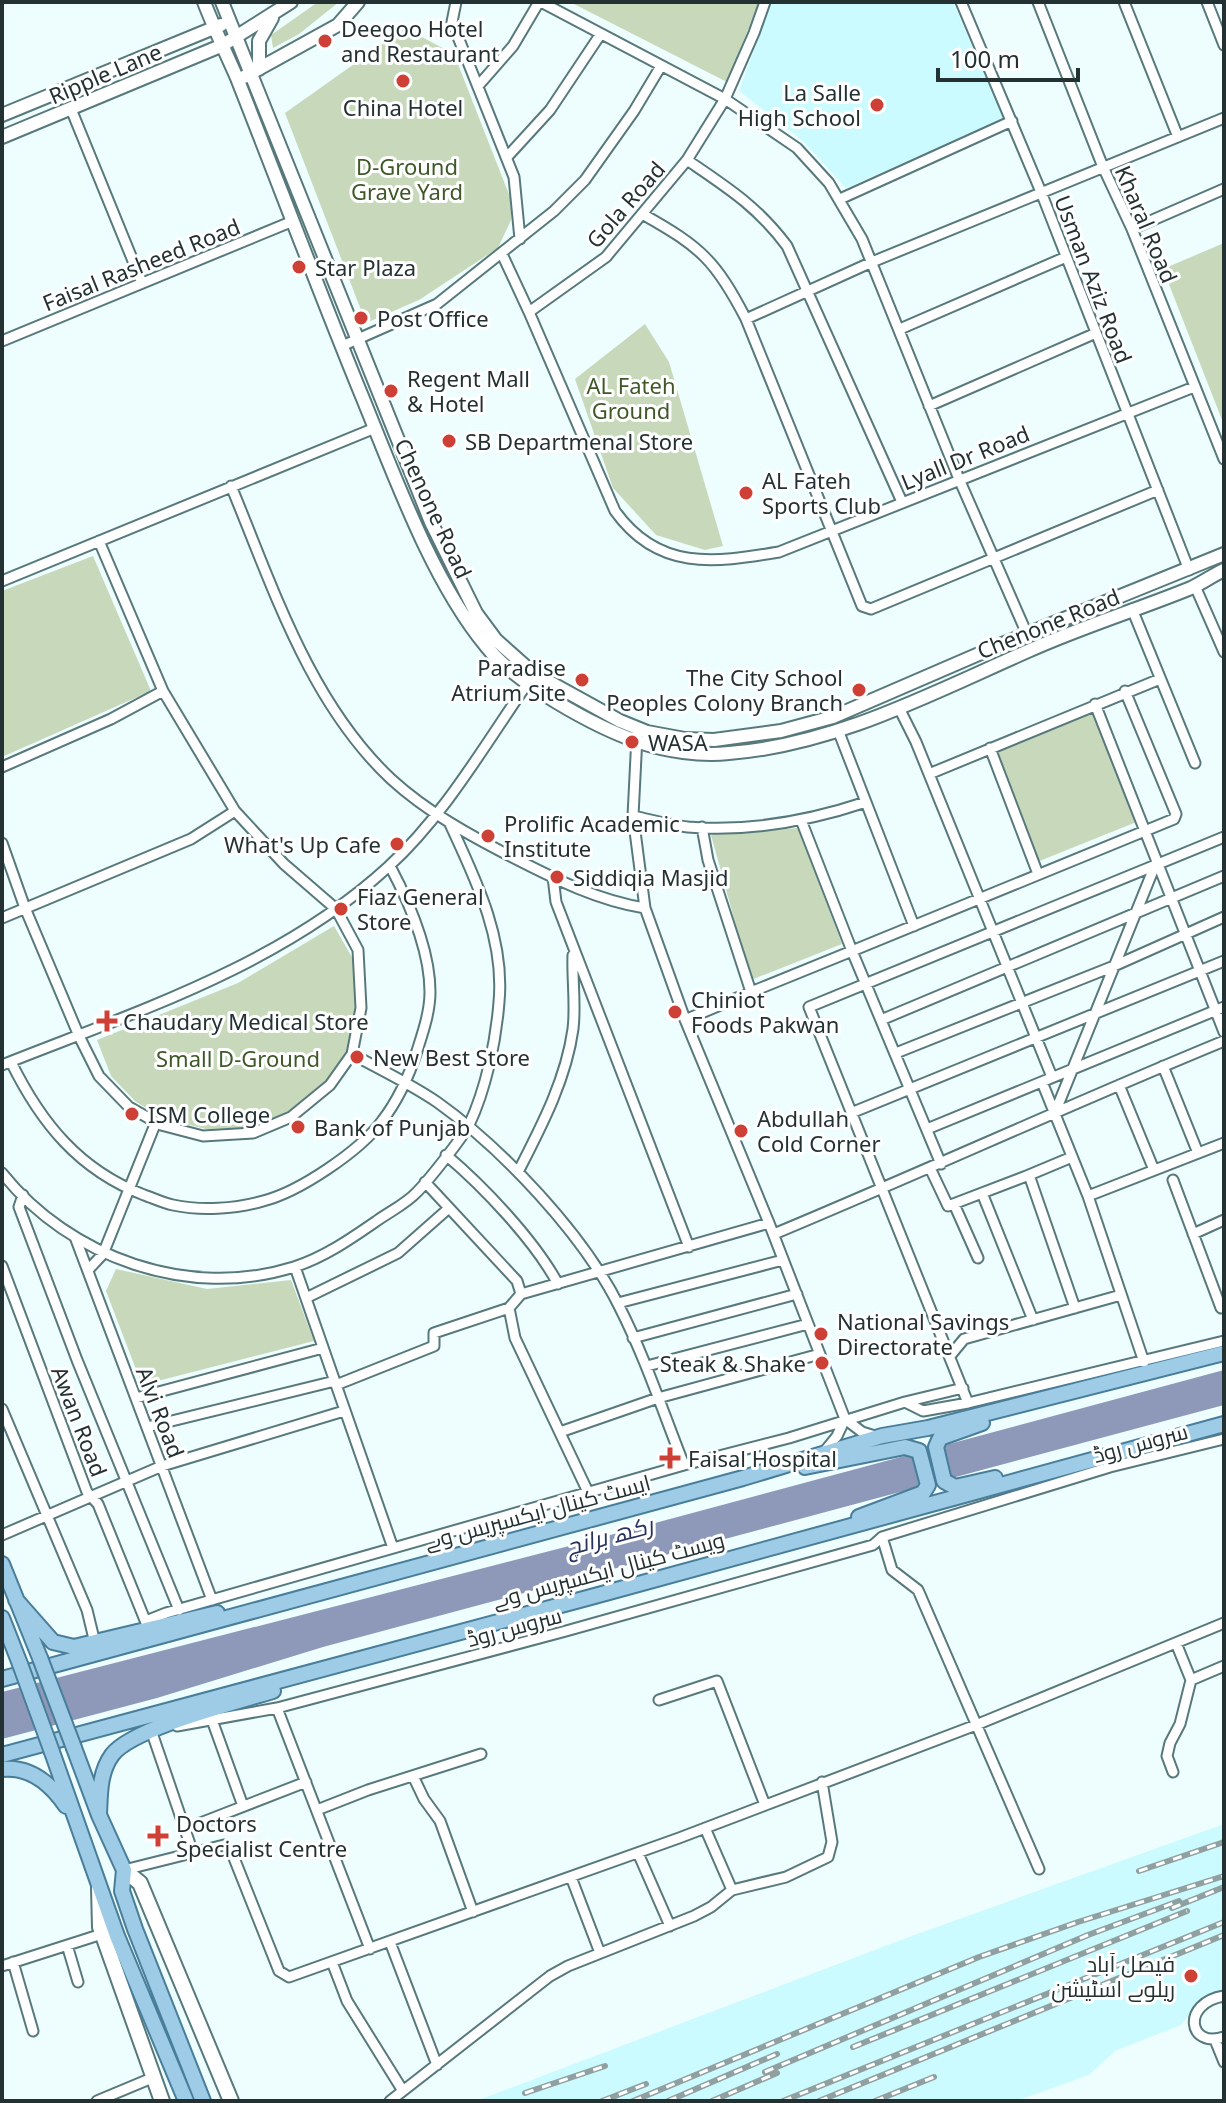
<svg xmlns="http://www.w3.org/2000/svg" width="1226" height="2103" viewBox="0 0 1226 2103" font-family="'Noto Sans',Cairo,sans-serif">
  <rect width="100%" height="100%" fill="#eefdfe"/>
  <path fill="#ccfbff" d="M771,2H953L1004,119L846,188L802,140L739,91Z
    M1224,1824V1991L1197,2005L1181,2025L1115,2051L1089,2075L1016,2101H476L909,1937Z"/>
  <path fill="#c7d9ba" d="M318,2H339L299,34L273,48L271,35Z
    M570,2H759L727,82Z
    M405,28L454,54L512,202L511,220L498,248L419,300L366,323L285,113Z
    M1224,243V425L1163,269Z
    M645,324L669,362L723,546L705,550L656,535L613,488L575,379Z
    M93,556L151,691L2,757V591Z
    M1091,705L1139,821L1037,862L994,747Z
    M798,828L842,944L751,980L711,835Z
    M334,926L353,959L357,1010L348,1049L327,1084L290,1112L252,1128L206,1129L165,1119L136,1102L111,1076L97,1040L238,983Z
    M116,1269L207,1289L291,1280L314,1341L142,1385L106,1291Z"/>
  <path fill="#8e98b9" d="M1224,1370V1405L323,1647L157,1698L2,1739V1692L577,1544Z"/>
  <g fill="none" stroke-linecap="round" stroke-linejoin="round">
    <g stroke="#58797c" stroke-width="13">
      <path id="minor" d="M456,2L452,22L514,177L520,239
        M541,2L725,99L797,148L829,183L862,239L959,479L1027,634
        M961,2L1041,192L1189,570
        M1038,2L1103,167L1132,229L1224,459
        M1124,2L1178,137
        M1207,2L1224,45
        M478,86L513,46L539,2
        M71,109L142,283
        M507,157L550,110L600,35
        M687,160C728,188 757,206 787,246L902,502
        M840,199L1012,121
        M644,215C701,247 716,261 746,319L862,606L871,609L1158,490
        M1132,229L1224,189
        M502,254L529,312L615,511C658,571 713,563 779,552L1194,387
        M529,312L606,257L687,160L725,99L754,33L765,2
        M746,319L872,262L1224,118
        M900,329L1066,257
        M2,341L293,221
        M342,346L437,304L554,211L585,180L634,111L661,66
        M929,406L1096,333
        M231,486C273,587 309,702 391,779C427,812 471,836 514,858C555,879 599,901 645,908
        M2,581L375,428
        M1195,586L1224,652
        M1132,609L1195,763
        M1095,704L1224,1032
        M899,708L916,742L1052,1077
        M838,730L914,926
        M637,736L633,816C651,820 670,825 688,827C748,832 809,821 866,802
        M990,748L1038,874
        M2,767L111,719L163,691
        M929,774L1160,679
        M633,816L645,908L686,1022L769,1223L845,1419L862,1432L875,1436
        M702,827L708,860L751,992L852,951L801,820
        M2,843L25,908L79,1036L99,1076L129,1107L161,1125L203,1136L253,1133L291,1117L330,1085L352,1054L361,1008L358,950L336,909L284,864L235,811L163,691L99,541
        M553,877L556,902L689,1247
        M2,918L191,839L235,811
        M685,1020L751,992
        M881,1020L1224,876
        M896,1053L1114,966L1224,917
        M352,1054C381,1070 411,1084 437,1102C503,1149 583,1234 619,1306C645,1357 663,1412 684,1465
        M11,1062C41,1123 79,1170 144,1195C153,1198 163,1203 173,1205C201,1211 235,1209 263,1201C299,1192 360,1151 382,1121C399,1099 409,1076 417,1051C423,1032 430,1012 430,992C430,950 409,902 390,866
        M2,1065C135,1012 280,966 388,867C444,816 484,746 527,684
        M1163,1066L1198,1153
        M1042,1082L1088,1196
        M1119,1085L1154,1170
        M1056,1110L1156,863
        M851,1113L1224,961
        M927,1129L1224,1007
        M446,1155C484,1187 535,1241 558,1284
        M941,1164L852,951L1174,819L1176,814L1125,691
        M930,1168L948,1206L1029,1175L1075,1308
        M518,1172C541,1127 566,1080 573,1029C576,1005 572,979 573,955
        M2,1173C70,1258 189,1300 294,1267C325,1257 352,1238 378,1220C391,1211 407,1203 417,1192C429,1180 462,1138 469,1125C486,1089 496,1041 499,1002C505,939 476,880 450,824
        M1029,1175L1072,1157
        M1173,1180L1221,1308
        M425,1182L517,1281L521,1294
        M982,1193L1033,1320
        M23,1195L19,1207L77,1360L179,1610
        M954,1204L978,1258
        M774,1234C925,1171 1073,1103 1224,1041
        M1193,1234L1224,1220
        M75,1237L212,1600
        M2,1266L87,1492L98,1504L147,1625
        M295,1267L393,1548
        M88,1270L103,1254L156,1122
        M306,1298L398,1253L449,1208
        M618,1303L783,1260
        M633,1338L797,1294
        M950,1356L964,1339L1121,1295
        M1144,1362L1088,1196L1224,1143
        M647,1366L808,1324
        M336,1385L434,1346V1333L509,1308
        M136,1398L323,1348
        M905,1402L923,1411L968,1403L1224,1341
        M968,1403L809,1007L1224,837
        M2,1409L87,1610L95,1643
        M147,1427L335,1381
        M560,1432L658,1398L820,1354
        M824,1452L837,1436L845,1419
        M588,1492L515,1338L509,1308L521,1294L769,1223
        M2,1535L162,1466L344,1411
        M882,1537L1110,1467L1224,1439
        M146,1621L166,1613L684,1465L789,1438L905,1402L963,1388
        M1191,1680L1224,1666
        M659,1700L717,1681L765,1805
        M277,1708L370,1949
        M212,1720L243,1806
        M177,1726L277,1708L566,1631L873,1545L882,1537L892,1570L918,1590L1039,1869
        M151,1730L193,1853
        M1173,1772L1167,1756L1170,1743L1180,1724L1191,1680L1176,1643
        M413,1776L424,1799L440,1821L473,1912
        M317,1810L368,1790L481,1754
        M705,1828L732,1890
        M185,1829L306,1782
        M638,1853L670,1926
        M124,1870L224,1845L232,1853L279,1971L289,1977L679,1838L976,1725L1224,1623
        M571,1877L600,1953
        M390,1942L437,2065
        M67,1945L78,1982
        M13,1962L33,2031
        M332,1962L347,2001L403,2091
        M2,1966L102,1934
        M1224,1996C1181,2003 1188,2049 1224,2037
        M1215,2040L1224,2062
        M97,2101L152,2078
        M390,2101L550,1976L568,1966L694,1916L711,1907L732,1890L786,1877L828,1857L832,1842L822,1782"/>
    </g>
    <g stroke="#58797c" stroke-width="16">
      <path id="tertiary" d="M204,2C214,28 226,53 237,78C278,182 317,286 359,389C393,471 430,578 486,646C515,683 595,727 639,742C666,751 700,756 729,753C835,745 932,693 1028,651C1081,627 1137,610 1191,588C1202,583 1213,575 1224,570
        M222,2L431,522L476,613L496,640L533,673L620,721L647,732L685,739L714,740L781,731L833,717L995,647L1224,554
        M259,69V41L272,18
        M244,77L338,25L358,2
        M2,115L221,25
        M2,137L223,45L291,2"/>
    </g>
    <g stroke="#58797c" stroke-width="18">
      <path id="secondary" d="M124,1870L140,1883L231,2101
        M99,1888L100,1927L162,2101"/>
    </g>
    <g stroke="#497e9b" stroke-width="18">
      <path id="primary" d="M982,1423L940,1438L936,1447L944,1481L955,1487L995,1478
        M805,1467L905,1447L919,1451L928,1485L923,1493L859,1517
        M2,1564L40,1658
        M16,1600L53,1642L74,1647L217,1613
        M2,1618L20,1664
        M2,1679L743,1478L882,1436L928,1428L1224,1353
        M74,1748L99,1815L124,1870L122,1891L135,1929L203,2101
        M52,1752L117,1936L186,2101
        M2,1755C410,1646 817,1537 1224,1424
        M2,1769C30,1766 51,1784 66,1806
        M99,1815C100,1795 99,1773 112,1755C132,1728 237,1702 273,1691"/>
    </g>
    <use href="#minor" stroke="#fff" stroke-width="9"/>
    <use href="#tertiary" stroke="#fff" stroke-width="12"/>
    <use href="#secondary" stroke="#fff" stroke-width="14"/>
    <use href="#primary" stroke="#9ecbe5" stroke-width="14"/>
    <g stroke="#909fa0" stroke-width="6">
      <path id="rail" d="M1139,1871L1224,1842
        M1172,1908L1224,1887
        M853,2047L1187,1911
        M765,2072L1088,1935L1179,1901
        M525,2093L605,2066
        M602,2101L646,2084
        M633,2101L979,1957L1078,1922L1224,1876
        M668,2101L777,2054
        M712,2101L777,2073
        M783,2101L1224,1922
        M819,2101L1224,1935
        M875,2101L934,2077"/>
    </g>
    <use href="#rail" stroke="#fff" stroke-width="3" stroke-dasharray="9" stroke-linecap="butt"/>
    <g stroke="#497e9b" stroke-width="18" stroke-linecap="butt">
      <path id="primary-bridge" d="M40,1658L74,1748
        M20,1664L52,1752"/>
    </g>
    <use href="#primary-bridge" stroke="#9ecbe5" stroke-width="14"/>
  </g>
  <g fill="#ce4036" stroke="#fff" stroke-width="3">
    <circle cx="325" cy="41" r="8"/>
    <circle cx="403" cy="81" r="8"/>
    <circle cx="877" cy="105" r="8"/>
    <circle cx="299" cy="267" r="8"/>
    <circle cx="361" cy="318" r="8"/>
    <circle cx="391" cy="391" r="8"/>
    <circle cx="449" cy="441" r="8"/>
    <circle cx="746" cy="493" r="8"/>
    <circle cx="582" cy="680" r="8"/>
    <circle cx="859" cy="690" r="8"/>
    <circle cx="632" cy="742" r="8"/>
    <circle cx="488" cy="836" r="8"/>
    <circle cx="397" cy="844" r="8"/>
    <circle cx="557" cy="877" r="8"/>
    <circle cx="341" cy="909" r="8"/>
    <circle cx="675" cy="1012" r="8"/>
    <path d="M103 1009h8v8h8v8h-8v8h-8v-8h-8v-8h8z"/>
    <circle cx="357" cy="1057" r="8"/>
    <circle cx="132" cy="1114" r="8"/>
    <circle cx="298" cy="1127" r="8"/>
    <circle cx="741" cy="1131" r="8"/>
    <circle cx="821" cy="1334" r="8"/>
    <circle cx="822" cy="1363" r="8"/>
    <path d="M666 1446h8v8h8v8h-8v8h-8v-8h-8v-8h8z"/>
    <path d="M154 1824h8v8h8v8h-8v8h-8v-8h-8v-8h8z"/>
    <circle cx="1191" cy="1976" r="8"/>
  </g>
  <g text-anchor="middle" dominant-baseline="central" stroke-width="6" stroke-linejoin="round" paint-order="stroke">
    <g font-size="22" fill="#233132" stroke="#fff" text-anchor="start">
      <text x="341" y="28">Deegoo Hotel<tspan x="341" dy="25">and Restaurant</tspan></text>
      <text x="861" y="92" text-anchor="end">La Salle<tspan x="861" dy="25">High School</tspan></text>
      <text x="403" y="107" text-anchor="middle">China Hotel</text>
      <text x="315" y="267">Star Plaza</text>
      <text x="377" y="318">Post Office</text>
      <text x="407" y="378">Regent Mall<tspan x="407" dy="25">&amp; Hotel</tspan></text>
      <text x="465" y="441">SB Departmenal Store</text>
      <text x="762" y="480">AL Fateh<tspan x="762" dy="25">Sports Club</tspan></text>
      <text x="566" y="667" text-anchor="end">Paradise<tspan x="566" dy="25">Atrium Site</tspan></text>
      <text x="843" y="677" text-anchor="end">The City School<tspan x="843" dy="25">Peoples Colony Branch</tspan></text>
      <text x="648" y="742">WASA</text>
      <text x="504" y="823">Prolific Academic<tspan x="504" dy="25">Institute</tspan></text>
      <text x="381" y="844" text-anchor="end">What's Up Cafe</text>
      <text x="573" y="877">Siddiqia Masjid</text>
      <text x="357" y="896">Fiaz General<tspan x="357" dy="25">Store</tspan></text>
      <text x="691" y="999">Chiniot<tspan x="691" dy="25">Foods Pakwan</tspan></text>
      <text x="123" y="1021">Chaudary Medical Store</text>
      <text x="373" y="1057">New Best Store</text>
      <text x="148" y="1114">ISM College</text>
      <text x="757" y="1118">Abdullah<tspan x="757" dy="25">Cold Corner</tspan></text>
      <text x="314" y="1127">Bank of Punjab</text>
      <text x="837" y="1321">National Savings<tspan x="837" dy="25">Directorate</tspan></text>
      <text x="806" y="1363" text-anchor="end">Steak &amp; Shake</text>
      <text x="688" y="1458">Faisal Hospital</text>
      <text x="176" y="1823">Doctors<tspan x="176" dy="25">Specialist Centre</tspan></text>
      <text x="1175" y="1963" text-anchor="end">فیصل آباد<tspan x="1175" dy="25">ریلوے اسٹیشن</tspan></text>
    </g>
    <g font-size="22" fill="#233132" stroke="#fff">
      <text transform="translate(105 73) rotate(-23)">Ripple Lane</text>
      <text transform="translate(625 204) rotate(-49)">Gola Road</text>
      <text transform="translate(1147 224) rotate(67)">Kharal Road</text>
      <text transform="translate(141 264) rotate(-22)">Faisal Rasheed Road</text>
      <text transform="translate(1094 279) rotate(69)">Usman Aziz Road</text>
      <text transform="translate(965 457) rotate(-22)">Lyall Dr Road</text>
      <text transform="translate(434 508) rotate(65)">Chenone Road</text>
      <text transform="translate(1048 623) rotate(-22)">Chenone Road</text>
      <text transform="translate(161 1412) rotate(69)">Alvi Road</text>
      <text transform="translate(80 1421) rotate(69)">Awan Road</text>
      <text transform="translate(1140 1442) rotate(-15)">سروس روڈ</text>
      <text transform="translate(537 1511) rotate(-15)">ایسٹ کینال ایکسپریس وے</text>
      <text transform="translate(608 1569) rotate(-15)">ویسٹ کینال ایکسپریس وے</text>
      <text transform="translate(514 1626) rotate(-15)">سروس روڈ</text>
    </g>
    <g font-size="22" fill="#3e5828" stroke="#fff">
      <text x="407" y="166">D-Ground<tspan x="407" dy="25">Grave Yard</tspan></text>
      <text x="631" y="385">AL Fateh<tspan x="631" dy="25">Ground</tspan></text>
      <text x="238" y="1058">Small D-Ground</text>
    </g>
    <g font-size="24" font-style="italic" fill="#28325f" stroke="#fff">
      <text transform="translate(609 1535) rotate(-15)">رکھ برانچ</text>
    </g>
  </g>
  <rect width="1226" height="2103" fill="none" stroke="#233132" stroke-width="8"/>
  <path d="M938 68v12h140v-12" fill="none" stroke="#233132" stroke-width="4"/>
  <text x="950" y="68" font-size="24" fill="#233132" stroke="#ffffff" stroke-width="6" paint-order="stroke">100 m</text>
</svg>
